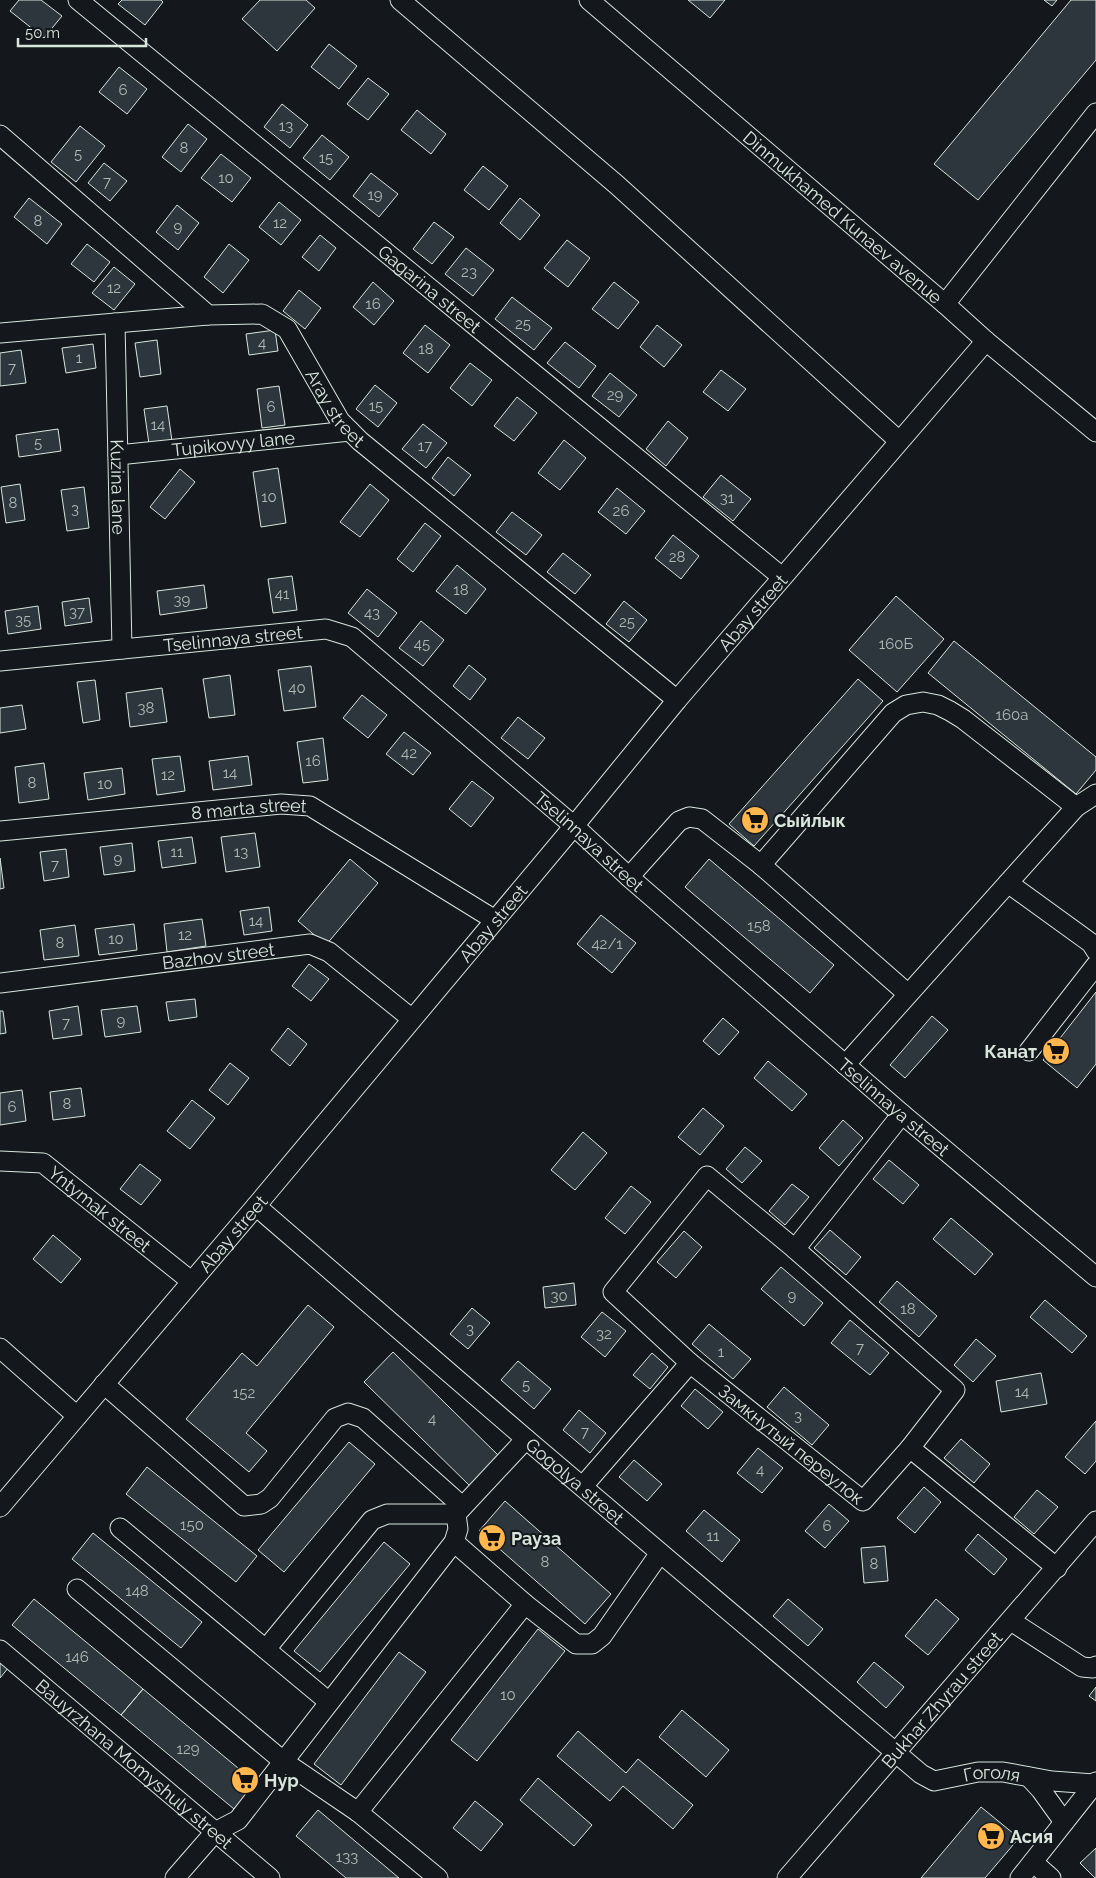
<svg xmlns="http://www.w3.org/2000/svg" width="1096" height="1878" viewBox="0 0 1096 1878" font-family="Raleway,sans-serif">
  <rect width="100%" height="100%" fill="#14181c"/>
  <path fill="#2c363c" stroke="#d8e6dc" d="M19,0H41L62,16L44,38L10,11Z
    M122,0H161L163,2L145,25L118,4Z
    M260,0H306L315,8L277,51L242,19Z
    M688,0H725L710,18Z
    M1044,0H1057L1052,6Z
    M1071,0H1096V60L978,200L934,164Z
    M329,44L357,66L339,89L311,67Z
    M119,67L147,89L127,114L99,92Z
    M368,78L389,94L368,120L347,104Z
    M282,104L308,125L290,148L264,127Z
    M417,110L446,134L431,154L401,130Z
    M188,124L207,139L181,172L162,157Z
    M80,126L105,146L76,182L51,162Z
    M322,135L349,157L330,180L303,158Z
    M221,154L251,178L232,202L201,178Z
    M104,163L127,181L110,201L88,183Z
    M483,166L508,186L489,210L464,190Z
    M371,173L398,194L379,217L353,196Z
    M29,198L62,224L47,244L14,217Z
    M520,198L540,215L520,240L500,223Z
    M279,202L301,220L281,245L259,227Z
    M177,205L199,223L178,250L156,232Z
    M434,222L454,237L432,264L413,249Z
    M320,235L336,248L319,271L302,257Z
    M567,240L590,258L568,287L544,268Z
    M87,244L110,262L94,282L71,264Z
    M229,244L249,260L223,293L204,277Z
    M466,248L494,270L473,296L445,274Z
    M114,267L135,284L114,310L92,293Z
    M373,282L394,301L374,325L353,307Z
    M614,282L639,302L618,329L592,309Z
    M299,290L321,308L305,329L283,311Z
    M512,297L552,328L534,350L495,319Z
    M425,325L450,345L428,373L403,353Z
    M657,325L682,345L664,367L640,347Z
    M275,330L278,351L249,355L246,334Z
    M157,340L161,374L140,377L135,343Z
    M565,342L596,366L579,388L547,363Z
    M93,344L96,368L66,373L62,348Z
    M21,350L26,383L0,386V353Z
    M470,363L492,380L472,406L450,388Z
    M721,370L746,389L728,411L703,392Z
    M610,373L637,395L619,417L592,396Z
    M375,385L397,403L378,427L356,409Z
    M279,386L285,425L262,428L257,389Z
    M517,397L537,413L514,441L494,426Z
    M167,406L172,441L149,444L144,409Z
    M668,421L688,438L666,466L646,449Z
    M423,424L447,443L426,468L402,449Z
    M58,429L61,451L19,457L16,435Z
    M564,440L586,458L560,490L538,473Z
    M448,457L471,475L454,496L432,478Z
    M278,468L286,523L261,527L253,472Z
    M180,469L195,482L165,519L150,507Z
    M721,475L751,499L733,521L703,497Z
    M20,484L25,520L6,523L1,487Z
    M370,484L389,500L360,537L340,522Z
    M84,487L89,528L67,531L61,490Z
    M617,488L645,511L626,534L598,512Z
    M512,512L542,535L526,555L496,532Z
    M425,523L441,536L413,572L397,559Z
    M673,535L699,556L681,579L655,558Z
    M563,553L591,575L575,594L547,572Z
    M457,565L486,589L466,614L436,591Z
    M292,576L297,610L273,613L268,579Z
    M204,585L207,608L160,615L157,591Z
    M367,589L397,613L378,637L348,613Z
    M896,596L944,639L897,692L849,650Z
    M89,598L92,622L65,626L62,602Z
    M624,601L647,620L629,642L606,624Z
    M38,606L41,629L8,634L5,611Z
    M421,621L444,640L423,666L399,648Z
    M954,641L1096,757V770L1076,794L928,673Z
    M469,665L486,679L470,700L453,686Z
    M311,666L316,707L284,711L278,670Z
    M230,675L235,715L209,718L203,679Z
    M858,679L883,701L754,846L729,824Z
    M95,680L100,720L83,723L77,682Z
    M162,688L167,722L130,727L126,693Z
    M362,695L387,715L368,738L343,718Z
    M22,705L26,729L0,733V708Z
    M518,717L545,738L528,759L501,738Z
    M404,732L431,753L413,775L386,754Z
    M323,738L328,780L303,783L297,742Z
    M180,756L185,791L157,795L152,759Z
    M248,756L252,785L213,790L209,761Z
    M44,763L49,799L19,803L15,767Z
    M122,768L125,794L88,800L84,773Z
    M472,781L494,798L471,827L449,809Z
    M255,833L260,867L226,872L221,837Z
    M192,837L196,863L162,868L158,841Z
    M132,843L135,871L104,875L100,847Z
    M66,849L69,877L44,881L40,852Z
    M0,858L4,888L0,889Z
    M350,859L378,883L326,945L298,921Z
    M709,859L834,965L810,993L685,887Z
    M269,907L272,931L244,935L240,911Z
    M601,915L636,943L612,973L577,944Z
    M202,919L206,946L167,952L164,924Z
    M134,924L137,950L99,955L95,929Z
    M75,925L79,956L44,960L40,930Z
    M309,964L329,979L311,1001L292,986Z
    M1096,992V1064L1077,1088L1043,1060Z
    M195,999L197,1017L169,1021L166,1002Z
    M78,1006L82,1035L53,1039L49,1011Z
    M137,1006L141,1032L105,1037L101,1010Z
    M0,1011H3L6,1033L0,1034Z
    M932,1016L948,1030L905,1078L890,1065Z
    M723,1018L739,1032L719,1055L703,1041Z
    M288,1028L307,1044L290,1066L271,1050Z
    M768,1061L807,1094L792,1111L754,1078Z
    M230,1063L249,1078L228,1105L209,1090Z
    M81,1088L85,1116L53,1120L50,1092Z
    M22,1090L26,1121L0,1125V1093Z
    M192,1100L215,1118L190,1149L167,1131Z
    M703,1108L724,1126L700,1155L678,1137Z
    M843,1120L863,1138L839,1166L819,1148Z
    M583,1132L607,1153L575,1190L551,1170Z
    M745,1147L762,1161L742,1183L726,1169Z
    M889,1160L919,1185L903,1204L873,1179Z
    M140,1164L161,1180L141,1205L120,1189Z
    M792,1184L809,1197L785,1225L769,1211Z
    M631,1186L651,1202L625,1234L605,1218Z
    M951,1218L993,1254L975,1275L933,1239Z
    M830,1230L861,1257L846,1275L814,1248Z
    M684,1231L702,1247L676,1278L657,1262Z
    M53,1235L81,1259L61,1283L33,1259Z
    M781,1267L823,1303L804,1326L761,1289Z
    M897,1281L937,1316L919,1337L879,1302Z
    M574,1283L576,1305L545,1308L543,1287Z
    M1045,1300L1087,1336L1072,1353L1030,1317Z
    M308,1305L334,1327L246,1433L267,1451L249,1472L186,1419L242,1353L257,1366Z
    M472,1308L490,1323L468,1349L450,1334Z
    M602,1312L626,1331L605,1357L581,1337Z
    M850,1320L889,1353L870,1375L831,1343Z
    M709,1324L751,1359L733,1379L692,1344Z
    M976,1339L996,1356L973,1382L954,1365Z
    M393,1352L500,1457L471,1487L364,1382Z
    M652,1353L668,1367L650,1389L633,1375Z
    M518,1361L551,1389L534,1409L501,1380Z
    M1041,1373L1047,1404L1001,1412L996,1381Z
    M784,1387L829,1425L812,1445L767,1407Z
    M695,1389L723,1412L708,1429L681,1406Z
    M579,1410L606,1433L590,1453L563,1430Z
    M1096,1421V1461L1085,1474L1065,1457Z
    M961,1439L990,1464L974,1483L944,1458Z
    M349,1442L375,1464L284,1572L258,1550Z
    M758,1448L783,1468L762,1493L737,1473Z
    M634,1460L662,1484L647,1501L619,1477Z
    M147,1467L257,1556L236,1582L126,1494Z
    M924,1487L941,1502L915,1533L897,1518Z
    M1037,1490L1058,1507L1034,1534L1014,1517Z
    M505,1501L611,1594L585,1624L479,1531Z
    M829,1504L849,1521L825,1548L805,1531Z
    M704,1510L740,1540L722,1562L686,1531Z
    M93,1533L202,1622L181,1648L72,1559Z
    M978,1534L1007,1559L994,1575L965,1550Z
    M384,1542L410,1564L320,1672L294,1651Z
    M885,1546L888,1581L864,1583L861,1548Z
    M34,1599L143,1689L121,1715L12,1625Z
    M788,1599L823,1629L808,1646L773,1616Z
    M936,1599L959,1619L928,1655L905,1636Z
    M538,1629L565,1651L477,1761L451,1740Z
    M399,1652L426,1672L341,1785L314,1764Z
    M0,1660L9,1667L0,1678Z
    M874,1662L904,1687L886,1708L857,1682Z
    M1096,1687V1701L1089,1696Z
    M143,1689L256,1783L234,1809L121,1715Z
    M682,1710L729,1750L706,1777L659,1737Z
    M578,1731L626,1773L638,1759L693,1805L673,1829L623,1786L610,1801L557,1756Z
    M538,1778L592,1825L574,1846L520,1800Z
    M475,1801L503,1824L481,1851L453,1828Z
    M981,1807L1019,1838L985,1878H921Z
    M318,1810L399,1878H346L296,1836Z
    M1096,1848V1878H1095L1080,1863Z"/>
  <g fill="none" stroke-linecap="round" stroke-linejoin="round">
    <g stroke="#d8e6dc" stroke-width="21">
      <g id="minor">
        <path id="s1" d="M78,0L782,577"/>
        <path d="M400,0L617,185L899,441"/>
        <path id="s2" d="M589,0L945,304L986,341L1096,432"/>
        <path id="s3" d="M0,135L208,315L262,314L287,329L340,421L360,441L677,700"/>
        <path d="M945,304L1096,113"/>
        <path id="s4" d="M115,323L122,649"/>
        <path d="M0,333L208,315"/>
        <path id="s5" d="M118,455L350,431"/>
        <path id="s6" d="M0,661L326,629L352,637L574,826L629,877L902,1114L1096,1277"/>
        <path id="s7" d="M0,831L281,804L310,806L495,920"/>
        <path d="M761,865L893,713L906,705L923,702L938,705L950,711L963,719L1076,807"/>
        <path d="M629,877L679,821L689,817L702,819L761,865L908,994"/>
        <path d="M1008,883L1091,943L1096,951"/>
        <path id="s8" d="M0,983L310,944L329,952L412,1019"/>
        <path d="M1029,1051L1096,965"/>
        <path d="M845,1065L1076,807L1096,794"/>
        <path id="s9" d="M0,1161L43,1163L191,1281"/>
        <path id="s10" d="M256,1206L526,1439L921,1774L934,1781L978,1772H1003L1052,1781L1094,1784"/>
        <path d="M795,1249L955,1390L910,1448L1057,1568"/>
        <path d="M0,1348L77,1416"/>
        <path id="s11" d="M690,1363L863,1501L910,1448"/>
        <path d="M104,1384L244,1506L261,1504L270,1498L335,1418L348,1413L363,1418L462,1506"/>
        <path d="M583,1486L690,1363L613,1292L707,1176L795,1249L902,1114"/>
        <path id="s12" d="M0,1507L256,1206L574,826L677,700L986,341"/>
        <path d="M120,1528L329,1702"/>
        <path d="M454,1542L525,1604L576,1644H592L602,1636L660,1553"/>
        <path d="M77,1589L283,1761L358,1812L438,1878"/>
        <path d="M1011,1621L1082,1667L1093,1668L1096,1666"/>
        <path d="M266,1649L372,1520L387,1514H456"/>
        <path id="s13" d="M0,1650L270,1878"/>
        <path d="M1029,1777L1041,1790L1064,1822"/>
        <path d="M358,1812L525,1604"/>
        <path d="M1033,1862L1051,1878"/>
        <path d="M175,1878L215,1832L238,1820L454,1542L458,1529L456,1514L526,1439"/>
        <path id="s14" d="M787,1878L1096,1521"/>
        <path d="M1020,1878L1096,1782"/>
      </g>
    </g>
    <use href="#minor" stroke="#14181c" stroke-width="19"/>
  </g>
  <defs>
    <g id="supermarket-disc" transform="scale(1.4375)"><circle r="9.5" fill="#ffb74d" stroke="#14181c"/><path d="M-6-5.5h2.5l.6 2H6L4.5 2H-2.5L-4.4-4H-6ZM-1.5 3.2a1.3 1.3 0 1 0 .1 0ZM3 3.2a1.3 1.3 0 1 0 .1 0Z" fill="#111"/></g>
  </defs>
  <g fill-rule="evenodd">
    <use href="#supermarket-disc" x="755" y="820"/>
    <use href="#supermarket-disc" x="1056" y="1051"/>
    <use href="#supermarket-disc" x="492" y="1538"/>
    <use href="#supermarket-disc" x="245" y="1780"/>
    <use href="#supermarket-disc" x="991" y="1836"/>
  </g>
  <g text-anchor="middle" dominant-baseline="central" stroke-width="4" stroke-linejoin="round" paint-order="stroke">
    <g font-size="15" fill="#adbab4">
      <text x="123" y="90">6</text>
      <text x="286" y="126">13</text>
      <text x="184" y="148">8</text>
      <text x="78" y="154">5</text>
      <text x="326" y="158">15</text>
      <text x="226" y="178">10</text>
      <text x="107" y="182">7</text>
      <text x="375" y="195">19</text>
      <text x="38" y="221">8</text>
      <text x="280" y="223">12</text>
      <text x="178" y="227">9</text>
      <text x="469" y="272">23</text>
      <text x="114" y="288">12</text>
      <text x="373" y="304">16</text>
      <text x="523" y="324">25</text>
      <text x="262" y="343">4</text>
      <text x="426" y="349">18</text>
      <text x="79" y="358">1</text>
      <text x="12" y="368">7</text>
      <text x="615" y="395">29</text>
      <text x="376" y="406">15</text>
      <text x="271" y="407">6</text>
      <text x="158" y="425">14</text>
      <text x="38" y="443">5</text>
      <text x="425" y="446">17</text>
      <text x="269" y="497">10</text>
      <text x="727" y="498">31</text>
      <text x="13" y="503">8</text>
      <text x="75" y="509">3</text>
      <text x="621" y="511">26</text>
      <text x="677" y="557">28</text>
      <text x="461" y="590">18</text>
      <text x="282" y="594">41</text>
      <text x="182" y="600">39</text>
      <text x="77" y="612">37</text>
      <text x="372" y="613">43</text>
      <text x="23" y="620">35</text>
      <text x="627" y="622">25</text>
      <text x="422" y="644">45</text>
      <text x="896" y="644">160Б</text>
      <text x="297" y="688">40</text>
      <text x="146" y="708">38</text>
      <text x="1012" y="715">160а</text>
      <text x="409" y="753">42</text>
      <text x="313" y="761">16</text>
      <text x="230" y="773">14</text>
      <text x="168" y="775">12</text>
      <text x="32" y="783">8</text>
      <text x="105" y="784">10</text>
      <text x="177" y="852">11</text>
      <text x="241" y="852">13</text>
      <text x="118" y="859">9</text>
      <text x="55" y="865">7</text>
      <text x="256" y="921">14</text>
      <text x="759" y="926">158</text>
      <text x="185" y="935">12</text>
      <text x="116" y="939">10</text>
      <text x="60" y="943">8</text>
      <text x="607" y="944">42/1</text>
      <text x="121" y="1021">9</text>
      <text x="66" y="1023">7</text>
      <text x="67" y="1104">8</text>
      <text x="12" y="1107">6</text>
      <text x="559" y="1296">30</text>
      <text x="792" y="1296">9</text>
      <text x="908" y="1309">18</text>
      <text x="470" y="1329">3</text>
      <text x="604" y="1334">32</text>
      <text x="860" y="1348">7</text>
      <text x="721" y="1352">1</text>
      <text x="526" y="1385">5</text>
      <text x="1022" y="1392">14</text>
      <text x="244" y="1393">152</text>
      <text x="798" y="1416">3</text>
      <text x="432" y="1419">4</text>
      <text x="585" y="1432">7</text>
      <text x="760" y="1470">4</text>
      <text x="192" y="1525">150</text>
      <text x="827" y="1526">6</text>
      <text x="713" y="1536">11</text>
      <text x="545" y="1562">8</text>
      <text x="874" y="1564">8</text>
      <text x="137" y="1591">148</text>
      <text x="77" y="1657">146</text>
      <text x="508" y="1695">10</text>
      <text x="188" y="1749">129</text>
      <text x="347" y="1857">133</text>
    </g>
    <g font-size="18" fill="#d8e6dc" stroke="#14181c">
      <text stroke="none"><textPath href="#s2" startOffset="334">Dinmukhamed Kunaev avenue</textPath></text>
      <text stroke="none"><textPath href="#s1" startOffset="455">Gagarina street</textPath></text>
      <text stroke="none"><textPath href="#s3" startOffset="451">Aray street</textPath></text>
      <text stroke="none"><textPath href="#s5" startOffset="116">Tupikovyy lane</textPath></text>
      <text stroke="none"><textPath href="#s4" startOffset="164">Kuzina lane</textPath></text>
      <text stroke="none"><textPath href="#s12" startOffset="1169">Abay street</textPath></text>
      <text stroke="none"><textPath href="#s6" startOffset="234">Tselinnaya street</textPath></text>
      <text stroke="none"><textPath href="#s7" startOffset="250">8 marta street</textPath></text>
      <text stroke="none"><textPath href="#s6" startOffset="668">Tselinnaya street</textPath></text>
      <text stroke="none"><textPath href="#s12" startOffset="764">Abay street</textPath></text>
      <text stroke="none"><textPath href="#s8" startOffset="220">Bazhov street</textPath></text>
      <text stroke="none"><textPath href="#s6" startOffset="1072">Tselinnaya street</textPath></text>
      <text stroke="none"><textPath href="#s9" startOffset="116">Yntymak street</textPath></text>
      <text stroke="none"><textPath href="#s12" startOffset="359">Abay street</textPath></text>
      <text stroke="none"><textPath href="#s11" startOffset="130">Замкнутый переулок</textPath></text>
      <text stroke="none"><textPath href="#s10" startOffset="421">Gogolya street</textPath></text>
      <text stroke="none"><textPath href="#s14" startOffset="236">Bukhar Zhyrau street</textPath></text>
      <text stroke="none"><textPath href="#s13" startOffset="176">Bauyrzhana Momyshuly street</textPath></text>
      <text stroke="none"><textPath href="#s10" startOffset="948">Гоголя</textPath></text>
    </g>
    <g font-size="18" font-weight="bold" fill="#d8e6dc" stroke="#14181c" text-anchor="start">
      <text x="774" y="820">Сыйлык</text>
      <text x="1037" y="1051" text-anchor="end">Канат</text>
      <text x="511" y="1538">Рауза</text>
      <text x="264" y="1780">Нур</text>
      <text x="1010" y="1836">Асия</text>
    </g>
  </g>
  <path d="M18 38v8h128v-8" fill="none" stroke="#d8e6dc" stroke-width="2.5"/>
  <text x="25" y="38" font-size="15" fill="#d8e6dc" stroke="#14181c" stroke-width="4" paint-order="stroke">50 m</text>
</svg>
